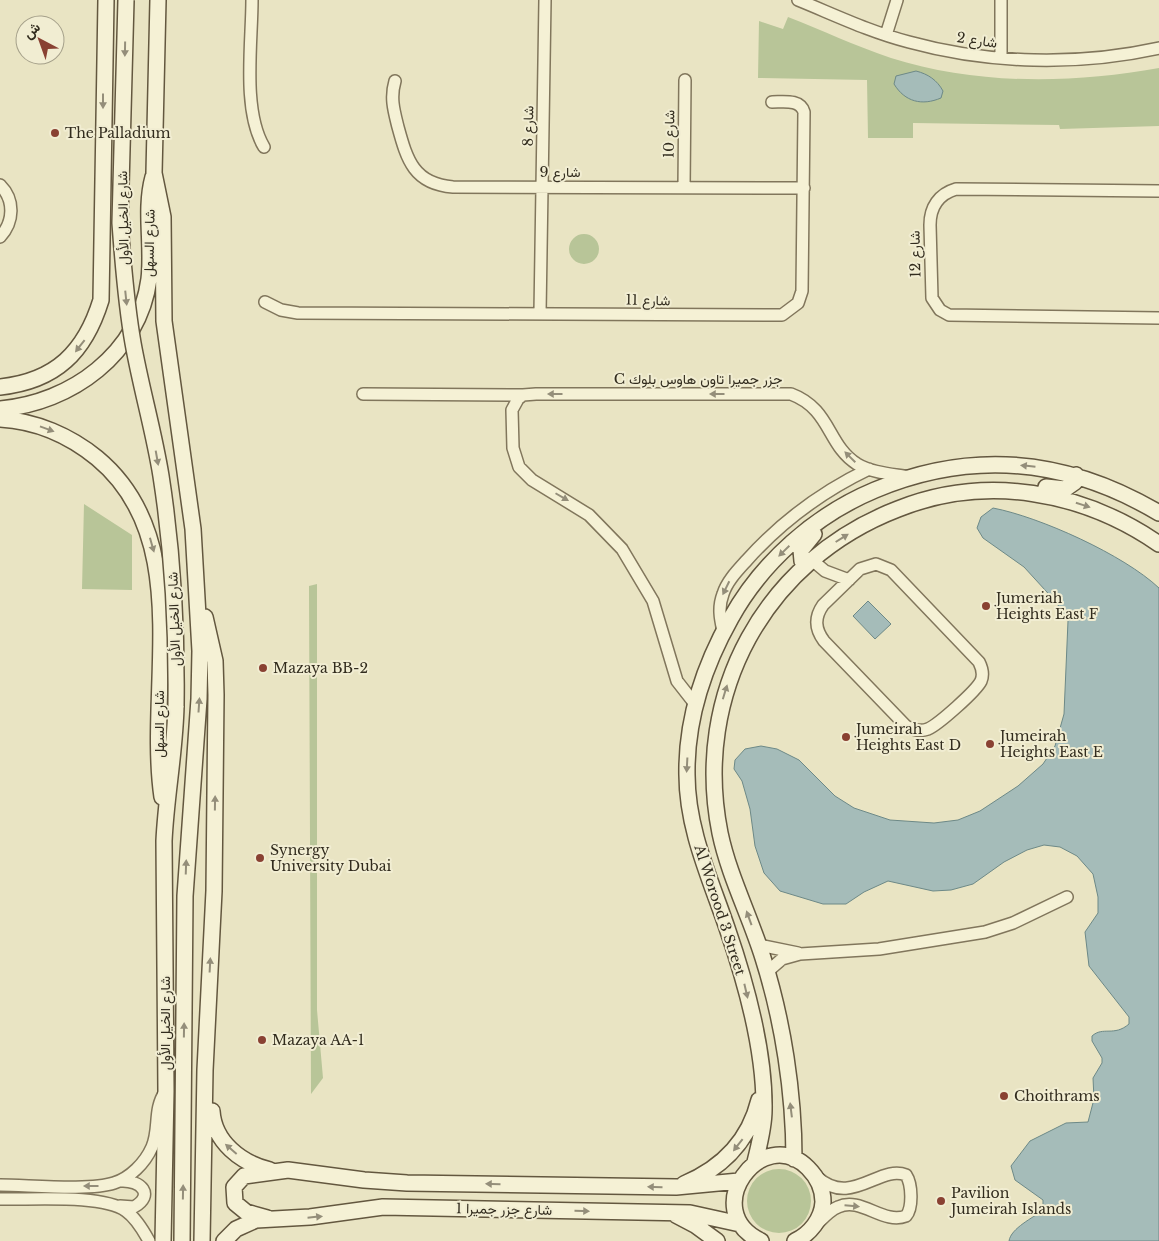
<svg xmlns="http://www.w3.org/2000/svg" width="1159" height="1241" viewBox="0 0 1159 1241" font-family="'Libre Baskerville',Vazirmatn,serif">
  <rect width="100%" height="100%" fill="#e9e4c3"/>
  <path fill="#b8c598" d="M788,17C822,30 855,46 891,58C977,85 1070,84 1159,68V126L1060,129L1059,125L913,123V138H868L867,80L758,78L759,21L783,29Z
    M569 249a15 15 0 1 1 30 0a15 15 0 1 1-30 0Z
    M84,504L132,535V590L82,589Z
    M317,584V1010L323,1078L311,1094L309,586Z
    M747 1201a32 32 0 1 1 64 0a32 32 0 1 1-64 0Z"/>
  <path fill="#a5bcb9" stroke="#6d8987" d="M916,71C928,74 937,80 943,91L941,98C922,106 905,102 894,84L896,76Z
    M993,508C1040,517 1124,555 1159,588V1241H1009C1011,1228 1033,1218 1043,1210V1200L1015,1180L1011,1166L1030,1141L1066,1123L1088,1122L1094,1099L1093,1078L1102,1063V1058L1092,1041V1036C1103,1026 1114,1037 1129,1024V1017L1089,966L1085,932L1098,913V897L1093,874L1077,856L1060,847L1044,845L1027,850L1004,862L973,884L951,890L933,891L888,881L864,892L846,904H823L780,891L764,873L755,846L750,809L742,781L734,769L735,760L745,749L761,746L777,749L799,760L835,796L854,808L890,820L934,823L958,820L980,811L1018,786L1043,764L1055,746L1064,714L1068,621L1056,602L1024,567L983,538L977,528L981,517Z
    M868,601L891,624L875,639L853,616Z"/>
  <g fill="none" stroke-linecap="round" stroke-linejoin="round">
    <g stroke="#81765c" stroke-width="14">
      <path id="street" d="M252,0C252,43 242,110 264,147
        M798,0C835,15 870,32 909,42C989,64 1078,66 1159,48
        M1001,0V58
        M886,35L897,0
        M395,81C390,98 394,111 398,127C407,160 414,184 453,187L804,188
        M0,185C15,200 14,222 0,237
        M684,188L685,80
        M1159,191L956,189C939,194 930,207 930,225L932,298L940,310L949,315L1159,318
        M265,302L281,310L298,313L782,315L798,303L802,291L804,112C800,99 784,102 772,102
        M540,313L545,0
        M363,394L523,395
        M812,560L825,571L849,580
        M876,564L891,570L979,662C982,668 984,674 981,681C976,691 939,724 928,729C920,732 913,730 906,726L824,641C815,629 814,618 823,605L860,569Z
        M723,631C720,618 718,607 723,594C727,581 738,570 747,560C782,521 821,492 869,469
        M695,704L677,681L653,601L622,549L589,515L532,480L519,467L513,448L512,410L518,399L523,395L536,394H791C831,409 827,445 857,464C872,473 893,474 910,477
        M759,945L798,953
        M767,972L782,959L800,954L879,949L985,932L1013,923L1067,897
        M817,1177C851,1208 880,1164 906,1175C912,1184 913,1208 906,1216C883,1225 861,1196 838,1207C830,1210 823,1218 817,1224
        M0,1185C28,1185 90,1191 114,1183C130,1178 145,1163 152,1147C160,1129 153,1110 165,1092
        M0,1199C31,1200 102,1194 126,1211C136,1218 143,1230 149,1241
        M120,1206L134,1207C155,1195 141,1180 121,1181"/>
    </g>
    <g stroke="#63573f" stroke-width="18">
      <path id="secondary" d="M158,0L154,173L163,217L164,321L193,529L200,651L199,699L185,896L182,1241
        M0,387C56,381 85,352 101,300L106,0
        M0,409C71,403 139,354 149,279C153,245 144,210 153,177
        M0,419C36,421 70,436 97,458C196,540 146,686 162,797
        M1046,487L1065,489L1075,482L1076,475
        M805,566L802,561L801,550L814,534
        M212,1111C214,1142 241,1163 270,1170
        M794,1159C794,1093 783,1021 763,958C750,916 729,876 720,833C692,694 765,560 898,509C986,474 1082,491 1159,544
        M755,1162C759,1145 764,1128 764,1110C765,1051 746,983 727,928C710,878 687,829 687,775C686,719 704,666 731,618C762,562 815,515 875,490C973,449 1068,459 1159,513
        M684,1184C722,1168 749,1141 759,1100
        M676,1215L695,1225L717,1241
        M267,1218L246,1212L235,1203L234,1187L244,1176L288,1170L364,1180L407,1183L676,1187L739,1181
        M163,1241L166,1091L164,841C166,796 175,752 176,706
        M202,1241L205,1070L214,891L216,695L215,661L205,617
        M224,1241L236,1229L256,1220L310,1217L383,1207L690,1213L740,1224
        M761,1241C697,1211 762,1122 808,1168C817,1177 823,1189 823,1202C822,1219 810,1234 795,1241"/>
    </g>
    <use href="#street" stroke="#f5f1d5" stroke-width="11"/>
    <use href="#secondary" stroke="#f5f1d5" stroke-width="15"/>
    <g stroke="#63573f" stroke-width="18" stroke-linecap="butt">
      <path id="secondary-bridge" d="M126,0L120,223C123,264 126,303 133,343C141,388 154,432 161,476C173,553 177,629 176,706"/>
    </g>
    <use href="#secondary-bridge" stroke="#f5f1d5" stroke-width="15"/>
  </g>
  <defs><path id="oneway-solid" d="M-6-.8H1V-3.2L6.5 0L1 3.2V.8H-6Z" transform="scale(1.25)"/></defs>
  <g fill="#948e7a">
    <use href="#oneway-solid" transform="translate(125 49) rotate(91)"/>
    <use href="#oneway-solid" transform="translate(103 101) rotate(90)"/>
    <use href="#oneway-solid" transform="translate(126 298) rotate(84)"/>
    <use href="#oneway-solid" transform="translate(80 346) rotate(128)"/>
    <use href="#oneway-solid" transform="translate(555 394) rotate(180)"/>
    <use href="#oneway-solid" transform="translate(717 394) rotate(180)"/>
    <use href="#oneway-solid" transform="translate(47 429) rotate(20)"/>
    <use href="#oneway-solid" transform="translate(850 457) rotate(-135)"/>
    <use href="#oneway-solid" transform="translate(157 458) rotate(80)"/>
    <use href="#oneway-solid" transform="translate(1028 466) rotate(-174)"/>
    <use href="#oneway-solid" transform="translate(562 497) rotate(30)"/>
    <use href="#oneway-solid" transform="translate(1083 505) rotate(18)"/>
    <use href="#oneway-solid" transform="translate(842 538) rotate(-32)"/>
    <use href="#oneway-solid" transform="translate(152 545) rotate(74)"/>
    <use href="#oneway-solid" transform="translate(784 551) rotate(136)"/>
    <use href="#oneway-solid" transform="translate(726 588) rotate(116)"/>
    <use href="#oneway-solid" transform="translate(725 692) rotate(-73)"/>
    <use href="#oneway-solid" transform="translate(199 705) rotate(-86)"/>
    <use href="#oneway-solid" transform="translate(687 765) rotate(93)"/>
    <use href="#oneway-solid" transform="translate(215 803) rotate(-89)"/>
    <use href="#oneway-solid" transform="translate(186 867) rotate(-88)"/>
    <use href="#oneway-solid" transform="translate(749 918) rotate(-110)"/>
    <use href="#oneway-solid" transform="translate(210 965) rotate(-87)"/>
    <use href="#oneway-solid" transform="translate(746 991) rotate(77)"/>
    <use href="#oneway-solid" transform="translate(184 1030) rotate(-89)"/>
    <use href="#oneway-solid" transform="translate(791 1110) rotate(-97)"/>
    <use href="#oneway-solid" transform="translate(738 1145) rotate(128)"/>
    <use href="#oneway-solid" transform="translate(231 1149) rotate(-139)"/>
    <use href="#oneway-solid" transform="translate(493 1184) rotate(-179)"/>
    <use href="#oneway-solid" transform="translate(91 1186) rotate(-180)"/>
    <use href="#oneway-solid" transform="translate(655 1187) rotate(-179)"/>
    <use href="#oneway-solid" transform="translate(183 1192) rotate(-89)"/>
    <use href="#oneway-solid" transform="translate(852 1206) rotate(5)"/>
    <use href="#oneway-solid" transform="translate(582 1211) rotate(1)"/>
    <use href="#oneway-solid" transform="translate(315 1217) rotate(-6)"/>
  </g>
  <g fill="#894132" stroke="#f1edd2" stroke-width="2">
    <circle cx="55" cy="133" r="5"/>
    <circle cx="986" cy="606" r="5"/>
    <circle cx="263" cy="668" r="5"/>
    <circle cx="846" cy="737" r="5"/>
    <circle cx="990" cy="744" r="5"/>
    <circle cx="260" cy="858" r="5"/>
    <circle cx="262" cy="1040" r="5"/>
    <circle cx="1004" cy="1096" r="5"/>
    <circle cx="941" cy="1201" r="5"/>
  </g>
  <g text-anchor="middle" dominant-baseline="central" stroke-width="4" stroke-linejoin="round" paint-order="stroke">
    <g font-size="14" fill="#322c1e" stroke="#f1edd2">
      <text transform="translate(977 40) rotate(8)">شارع 2</text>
      <text transform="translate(528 126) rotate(-89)">شارع 8</text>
      <text transform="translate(669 134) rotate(-89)">شارع 10</text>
      <text x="560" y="172">شارع 9</text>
      <text transform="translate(123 218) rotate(-91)">شارع الخيل الأول</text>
      <text transform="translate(149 243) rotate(-89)">شارع السهل</text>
      <text transform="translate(915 254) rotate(-91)">شارع 12</text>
      <text transform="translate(648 300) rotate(1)">شارع 11</text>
      <text x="698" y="379">C جزر جميرا تاون هاوس بلوك</text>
      <text transform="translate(174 619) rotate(-92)">شارع الخيل الأول</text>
      <text transform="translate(159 724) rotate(-90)">شارع السهل</text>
      <text transform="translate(720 910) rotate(72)">Al Worood 3 Street</text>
      <text transform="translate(165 1023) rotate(-90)">شارع الخيل الأول</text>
      <text transform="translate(504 1209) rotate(1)">شارع جزر جميرا 1</text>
    </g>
    <g font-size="14" fill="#322c1e" stroke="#f1edd2" text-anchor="start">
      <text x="65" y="133">The Palladium</text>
      <text x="996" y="598">Jumeriah<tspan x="996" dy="16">Heights East F</tspan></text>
      <text x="273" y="668">Mazaya BB-2</text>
      <text x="856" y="729">Jumeirah<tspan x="856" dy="16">Heights East D</tspan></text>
      <text x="1000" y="736">Jumeirah<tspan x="1000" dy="16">Heights East E</tspan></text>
      <text x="270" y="850">Synergy<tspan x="270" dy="16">University Dubai</tspan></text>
      <text x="272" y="1040">Mazaya AA-1</text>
      <text x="1014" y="1096">Choithrams</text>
      <text x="951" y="1193">Pavilion<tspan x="951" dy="16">Jumeirah Islands</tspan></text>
    </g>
  </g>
  <g transform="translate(40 40) rotate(319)"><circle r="24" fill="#f1edd2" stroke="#a5a08a"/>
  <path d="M0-4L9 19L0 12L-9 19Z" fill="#894132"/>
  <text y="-8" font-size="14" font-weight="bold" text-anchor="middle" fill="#322c1e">ش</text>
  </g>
</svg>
